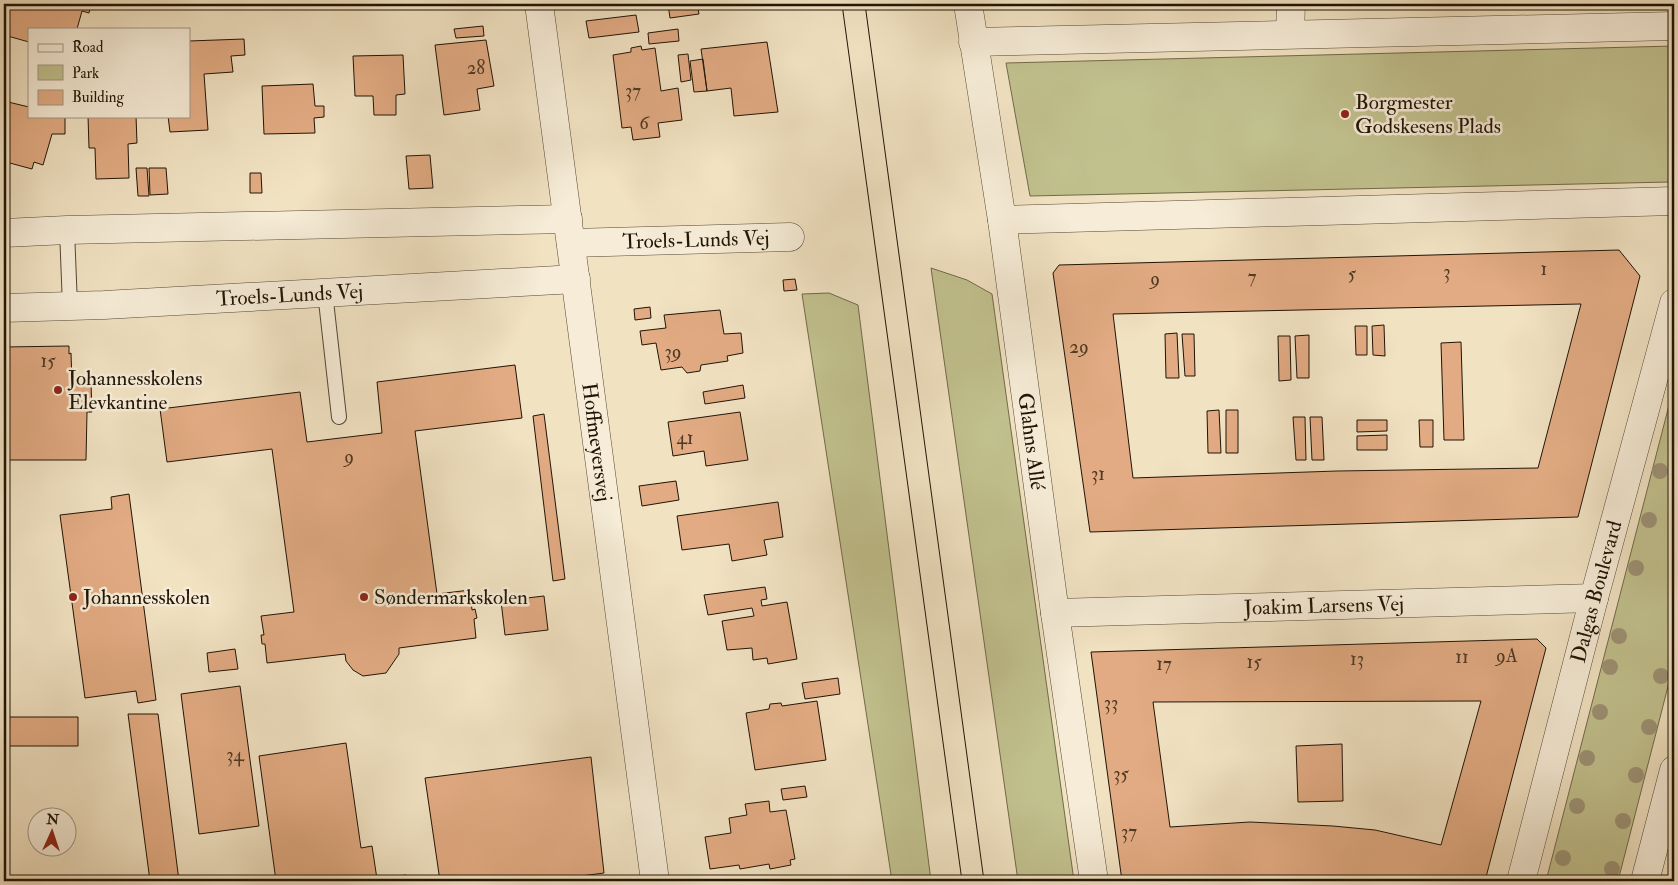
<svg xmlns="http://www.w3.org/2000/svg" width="1678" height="885" viewBox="0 0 1678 885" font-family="'IM FELL Double Pica',serif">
  <rect width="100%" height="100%" fill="#f1e2c2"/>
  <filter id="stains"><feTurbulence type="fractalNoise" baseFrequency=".004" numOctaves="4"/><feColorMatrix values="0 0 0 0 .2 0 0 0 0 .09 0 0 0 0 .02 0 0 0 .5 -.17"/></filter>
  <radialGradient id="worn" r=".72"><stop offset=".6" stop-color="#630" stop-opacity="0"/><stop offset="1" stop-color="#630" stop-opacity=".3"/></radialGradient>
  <path fill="#c1c18e" stroke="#706a4a" d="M1674,46V165L1670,182L1030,196L1006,63Z
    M931,268L967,280L992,294L1074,881H1018Z
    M829,293L858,305L931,881H892L802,294Z
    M1674,386V663L1618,881H1546Z"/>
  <path fill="#e2ab83" stroke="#201406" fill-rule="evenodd" d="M7,4L61,5L91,4L89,13L82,11L77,29H29V42L4,35V18Z
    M668,4H697L699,14L670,18Z
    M636,15L639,32L589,38L586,21Z
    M483,26L484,36L456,38L454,29Z
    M678,29L679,41L649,44L648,33Z
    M244,39L245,55L231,56L233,72L204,74L208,130L170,132L168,116H189V41Z
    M486,40L494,86L477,89L480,110L444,115L435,45Z
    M767,42L778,112L734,116L731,88L707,91L701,49Z
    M641,46L642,50L655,48L661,91L678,88L682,120L658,123L660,137L633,140L631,127L622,128L613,55L631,52V48Z
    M688,54L691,80L681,82L678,55Z
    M403,55L405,94L396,95V115H374L373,96H355L353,56Z
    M703,59L707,91L694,92L690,61Z
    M313,84L315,106H324V117L314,118L315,133L264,134L262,86Z
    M4,101L29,107V116H65V134H52L43,165L34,162L32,169L6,162L7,155L4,154Z
    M88,116H136L137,143L128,144L129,178L96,179L95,148H89Z
    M430,155L433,188L409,189L406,156Z
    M136,168H147L149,196H138Z
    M149,168H166L168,194L150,195Z
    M250,173H261L262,193H250Z
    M1619,250L1640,276L1578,517L1090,532L1053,273L1059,265ZM1581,304L1538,468L1337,471L1133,478L1113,314Z
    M795,279L797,290L784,291L783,280Z
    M650,307L651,318L635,320L634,309Z
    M720,310L724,334L741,333L743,353L727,356L728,361L701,365L700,371L687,373L682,367L661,370L656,343L642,345L640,331L666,328L664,315Z
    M1384,325L1385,356L1373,355L1372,326Z
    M1355,326H1367V355H1356Z
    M1177,333L1179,378H1166L1165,334Z
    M1182,334H1194L1195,376H1185Z
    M1309,335V378H1297L1295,336Z
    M1278,336H1290L1291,380L1279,381Z
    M1461,342L1464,440H1444L1441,343Z
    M69,346V354L71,353L72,383L91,384L92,412H87L86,460H4V347Z
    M515,365L522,418L415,431L437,594L470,590L472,610L475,609L477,618L474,619L476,638L399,648V654L386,673L363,676L353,670L346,661L345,654L267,663L265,644H262L261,635H264L261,616L294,612L272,449L167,462L160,409L300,392L307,442L382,433L377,382Z
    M743,385L745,398L705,404L703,392Z
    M1219,410L1221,453H1208L1207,411Z
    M1226,410H1238V453H1226Z
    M740,412L748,460L706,466L704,451L673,456L668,422Z
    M544,414L565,579L553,581L533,416Z
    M1293,417H1305L1306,460H1296Z
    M1310,417H1322L1324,460H1312Z
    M1357,420H1387V431L1357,432Z
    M1419,420H1433V447H1420Z
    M1387,435V450H1357V436Z
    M676,481L679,500L642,506L639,486Z
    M129,494L156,700L138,703L136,691L85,698L60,515L112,509L111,497Z
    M778,502L783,537L764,540L767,555L732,561L729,544L682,550L677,516Z
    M765,587L767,599L761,600L762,606L787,602L797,659L768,664L767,658L753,660L752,648L727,650L722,621L754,616L752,608L708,615L704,595Z
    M544,596L548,630L505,635L501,601Z
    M1537,639L1546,648L1485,881H1290L1246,879L1223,881H1122L1091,652ZM1481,701L1441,845L1375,830L1333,826L1250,822L1170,827L1153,702Z
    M235,649L238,669L209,672L207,653Z
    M838,678L840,694L805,699L802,683Z
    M240,686L259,826L199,834L181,694Z
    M817,701L826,760L755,770L746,713L769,709L770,704L781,703L782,706Z
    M128,714H158L179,881H150Z
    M4,717H78V746H4Z
    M346,743L361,848L372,846L377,879L406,875V881H276L259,756Z
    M1342,744L1343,801L1298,802L1296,746Z
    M591,757L604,873L543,881H440L425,778Z
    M805,786L807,797L783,800L781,789Z
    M769,801L770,812L786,810L795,859L790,860L791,865L770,869L769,864L740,869L739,865L710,869L705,837L731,833L729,818L747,815L745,804Z
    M4,876H40V881H4Z"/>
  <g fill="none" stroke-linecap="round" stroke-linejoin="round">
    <g stroke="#544835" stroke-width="16">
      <path id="service" d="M67,230L70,306
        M325,292L339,417"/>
    </g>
    <g stroke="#544835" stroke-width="29">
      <g id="minor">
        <path id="s1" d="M539,4L655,881"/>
        <path id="s2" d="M968,4L1002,220L1055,613L1094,881"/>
        <path d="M1290,34L1291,4"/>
        <path d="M973,42L1674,26"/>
        <path d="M1002,220L1674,201"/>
        <path d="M4,233L67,230L568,219"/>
        <path id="s3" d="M571,243L790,237"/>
        <path id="s4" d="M4,308L104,305L576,279"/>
        <path id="s5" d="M1055,613L1594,598"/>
      </g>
    </g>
    <g stroke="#544835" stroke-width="29">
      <g id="tertiary">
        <path id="s6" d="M1521,881L1594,598L1674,303"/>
        <path d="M1645,881L1674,770"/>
      </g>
    </g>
    <use href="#service" stroke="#f6ecd7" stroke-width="14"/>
    <use href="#minor" stroke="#f6ecd7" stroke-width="28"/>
    <use href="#tertiary" stroke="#f6ecd7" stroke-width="28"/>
    <path stroke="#201406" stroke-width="1" d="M842,4L962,881
      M865,4L984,881"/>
  </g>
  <g fill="#9d9275">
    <circle cx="1660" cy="471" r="8"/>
    <circle cx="1649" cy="520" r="8"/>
    <circle cx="1636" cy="568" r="8"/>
    <circle cx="1619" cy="636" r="8"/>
    <circle cx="1610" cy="667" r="8"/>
    <circle cx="1661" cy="676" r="8"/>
    <circle cx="1600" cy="712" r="8"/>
    <circle cx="1649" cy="727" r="8"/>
    <circle cx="1587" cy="758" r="8"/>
    <circle cx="1636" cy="775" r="8"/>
    <circle cx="1577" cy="806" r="8"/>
    <circle cx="1623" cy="821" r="8"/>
    <circle cx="1563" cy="858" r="8"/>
    <circle cx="1612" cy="869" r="8"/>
  </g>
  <g fill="#8f2418" stroke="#f6ecd7" stroke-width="2">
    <circle cx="1345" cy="114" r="5"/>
    <circle cx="58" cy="390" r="5"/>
    <circle cx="73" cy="597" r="5"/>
    <circle cx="364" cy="597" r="5"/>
  </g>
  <g text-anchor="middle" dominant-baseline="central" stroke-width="5" stroke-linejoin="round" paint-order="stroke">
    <g font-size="19" fill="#503a25">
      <text x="476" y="68">28</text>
      <text x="633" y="91">37</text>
      <text x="644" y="123">6</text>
      <text x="1544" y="269">1</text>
      <text x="1447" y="272">3</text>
      <text x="1352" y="274">5</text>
      <text x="1252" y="277">7</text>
      <text x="1155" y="279">9</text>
      <text x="1079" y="347">29</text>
      <text x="673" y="352">39</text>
      <text x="48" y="361">15</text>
      <text x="685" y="438">41</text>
      <text x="349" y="457">9</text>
      <text x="1098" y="474">31</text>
      <text x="1507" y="656">9A</text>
      <text x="1462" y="657">11</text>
      <text x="1357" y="659">13</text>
      <text x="1254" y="662">15</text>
      <text x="1164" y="664">17</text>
      <text x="1111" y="703">33</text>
      <text x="235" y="755">34</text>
      <text x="1121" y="774">35</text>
      <text x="1129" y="832">37</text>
    </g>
    <g font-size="21" fill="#201406" stroke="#f6ecd7" text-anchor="start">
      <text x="1355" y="102">Borgmester<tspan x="1355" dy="24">Godskesens Plads</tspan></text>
      <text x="68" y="378">Johannesskolens<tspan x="68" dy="24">Elevkantine</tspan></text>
      <text x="83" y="597">Johannesskolen</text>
      <text x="374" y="597">Søndermarkskolen</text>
    </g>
    <g font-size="21" fill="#201406" stroke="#f6ecd7">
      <text stroke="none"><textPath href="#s3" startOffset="125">Troels-Lunds Vej</textPath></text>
      <text stroke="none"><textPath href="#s4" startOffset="286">Troels-Lunds Vej</textPath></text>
      <text stroke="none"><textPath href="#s1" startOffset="442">Hoffmeyersvej</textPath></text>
      <text stroke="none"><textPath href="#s2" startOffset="442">Glahns Allé</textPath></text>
      <text stroke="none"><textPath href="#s6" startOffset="299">Dalgas Boulevard</textPath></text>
      <text stroke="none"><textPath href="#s5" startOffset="269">Joakim Larsens Vej</textPath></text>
    </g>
  </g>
  <rect width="1678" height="885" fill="none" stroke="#f1e2c2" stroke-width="20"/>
  <rect x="5" y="5" width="1668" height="875" fill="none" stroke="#201406" stroke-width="2.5"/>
  <rect x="10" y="10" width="1658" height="865" fill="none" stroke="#201406"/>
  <rect x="28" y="28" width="162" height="90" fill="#f6ecd7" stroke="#a09683"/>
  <rect x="38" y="44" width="25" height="8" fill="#f6ecd7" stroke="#a09683"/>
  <text x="72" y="52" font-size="15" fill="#201406">Road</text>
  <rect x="38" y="65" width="25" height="15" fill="#c1c18e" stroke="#a09683"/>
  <text x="72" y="78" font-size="15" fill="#201406">Park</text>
  <rect x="38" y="90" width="25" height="15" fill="#e2ab83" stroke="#a09683"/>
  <text x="72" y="102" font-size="15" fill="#201406">Building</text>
  <g transform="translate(52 832) rotate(3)"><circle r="24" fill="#f6ecd7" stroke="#a09683"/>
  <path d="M0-4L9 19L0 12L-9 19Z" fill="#8f2418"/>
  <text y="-8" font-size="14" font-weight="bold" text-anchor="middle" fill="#201406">N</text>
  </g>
  <rect width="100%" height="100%" filter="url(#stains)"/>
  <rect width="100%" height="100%" fill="url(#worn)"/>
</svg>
